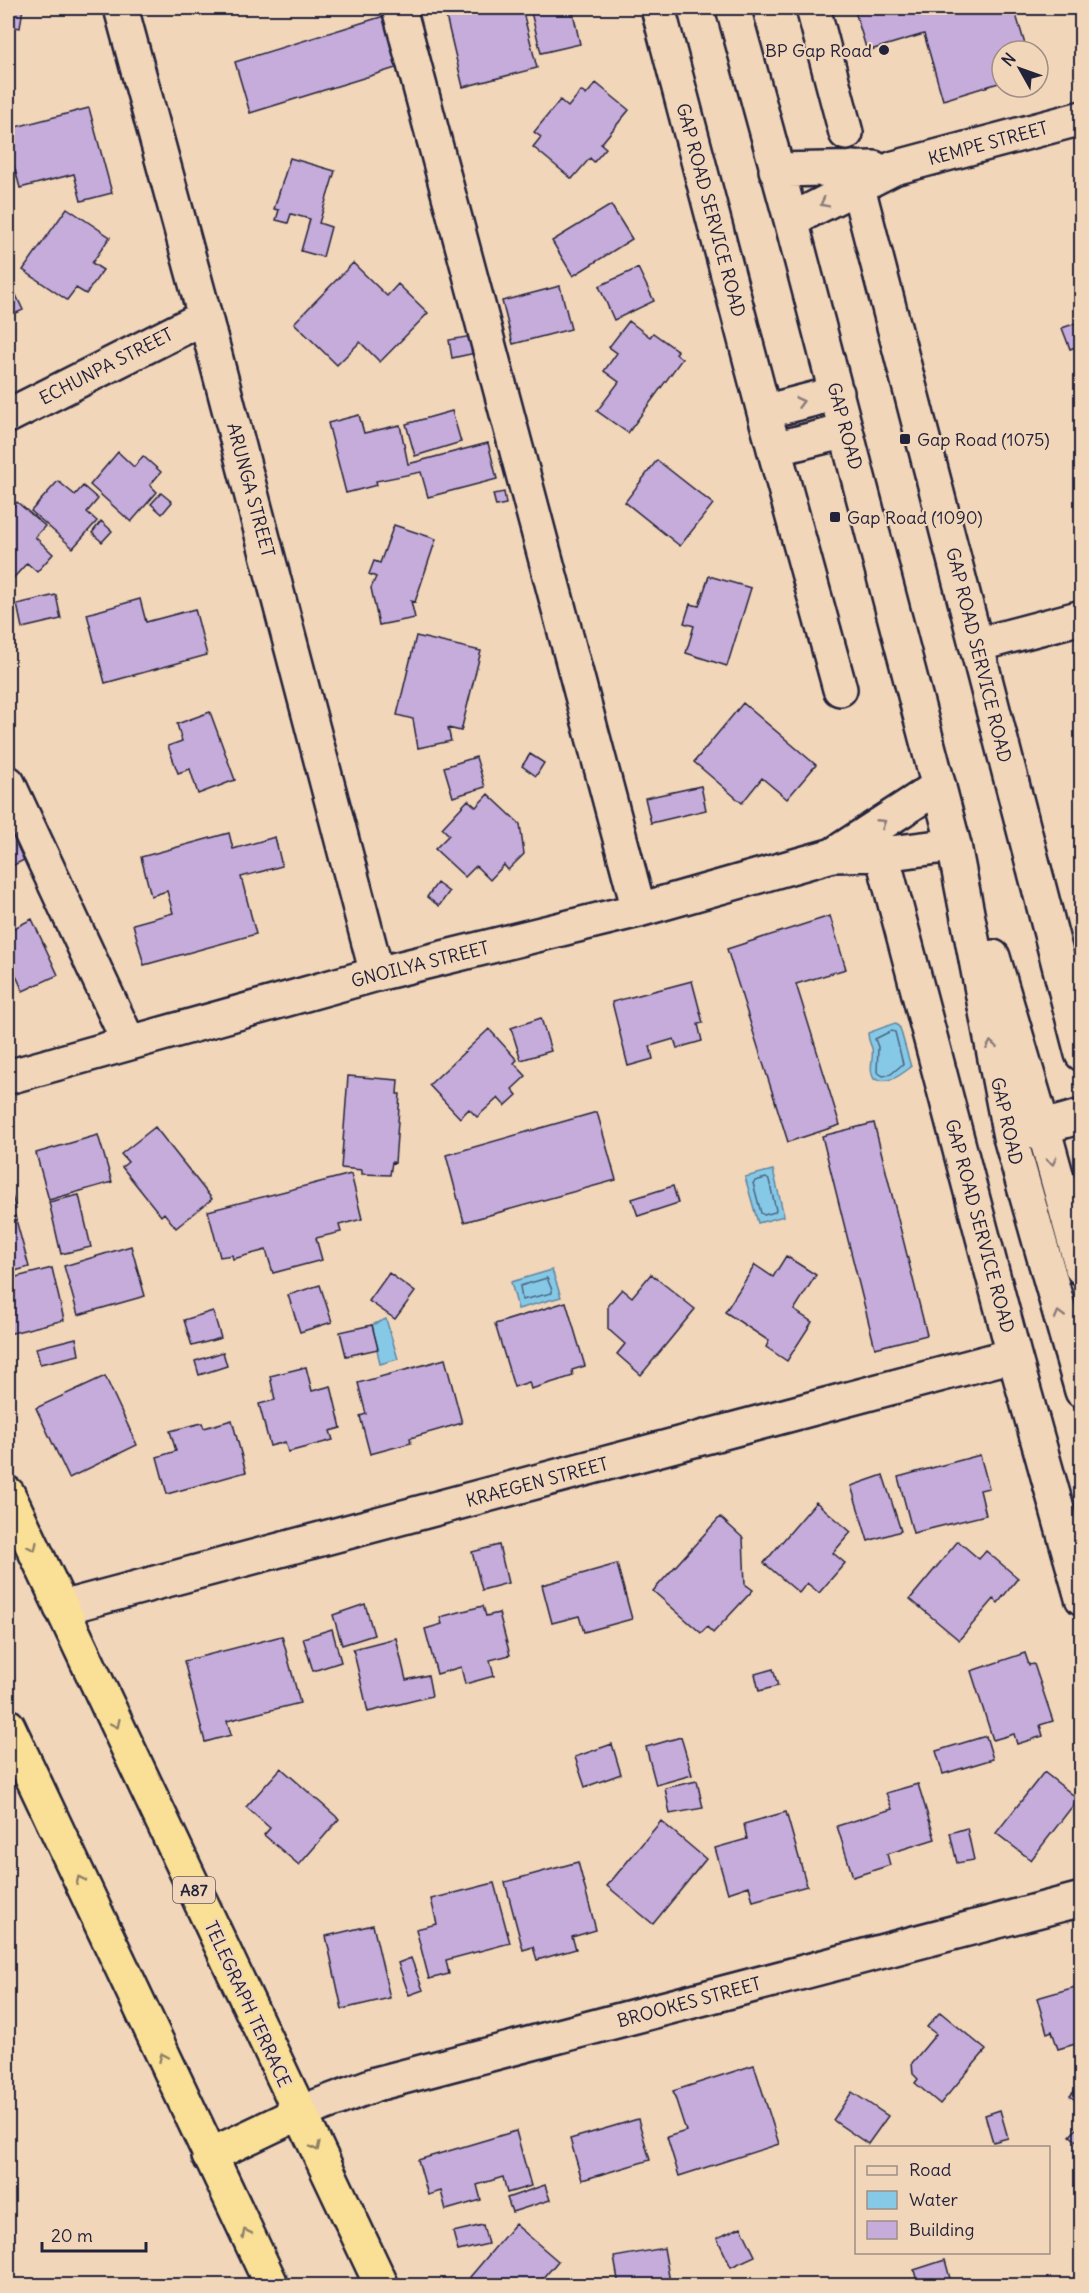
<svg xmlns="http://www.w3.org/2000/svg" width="1089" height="2293" viewBox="0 0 1089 2293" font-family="Delius,sans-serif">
  <rect width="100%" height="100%" fill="#f2d6b9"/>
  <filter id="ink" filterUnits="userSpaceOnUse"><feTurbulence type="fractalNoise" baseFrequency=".0167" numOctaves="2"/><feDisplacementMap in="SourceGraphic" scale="12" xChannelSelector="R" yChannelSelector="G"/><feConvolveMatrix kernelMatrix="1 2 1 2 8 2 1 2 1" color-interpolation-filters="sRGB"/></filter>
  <g filter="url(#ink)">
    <path fill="#86c9e7" stroke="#5e86a2" stroke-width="1.5" d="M895,1023L900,1028L911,1067C899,1076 890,1084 874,1079C868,1069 874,1060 872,1048C870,1043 868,1040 868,1033Z
      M773,1170L784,1216L758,1223L745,1177Z
      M552,1270L561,1297L518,1309L511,1282Z
      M386,1319L398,1359L380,1364L372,1325Z"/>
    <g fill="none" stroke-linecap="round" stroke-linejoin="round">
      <path stroke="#4a6580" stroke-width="1.5" d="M891,1031L895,1032L903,1064L891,1074L883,1076L877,1072L878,1047L875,1039Z
        M766,1178L769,1180L776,1210L775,1212L764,1215L761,1213L753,1183L755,1181Z
        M547,1278L552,1290V1293L522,1300L520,1286Z"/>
    </g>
    <path fill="#c6acda" stroke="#22223b" stroke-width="1.5" d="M8,8H23L20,28L8,26Z
      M220,8H241L222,13Z
      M444,8H522L537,68L463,87Z
      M530,8H572L580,44L541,53Z
      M854,8H1014L1027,51H1002V82L943,100L924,34L867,51Z
      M384,16L399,67L250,113L235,62Z
      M596,83L629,110L601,144L606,148L594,162L590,158L572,179L533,147L541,137L534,132L560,100L568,107L581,91L586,95Z
      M89,108L112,193L81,201L74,174L20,188L8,143V129Z
      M290,158L335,171L319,223L331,227L323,257L301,251L310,219L291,214L288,223L276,220L279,210L274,209Z
      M611,205L632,239L573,276L552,241Z
      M67,208L110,237L92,263L103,270L86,294L76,288L67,300L23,270Z
      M353,263L387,296L398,284L428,313L380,362L360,342L337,365L294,323Z
      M638,268L654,301L614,320L599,286Z
      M8,278L23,310L8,317Z
      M560,286L571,329L513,344L502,301Z
      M629,321L650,337L653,333L678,351L676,354L682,359L628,433L597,411L619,382L604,371L617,353L609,347Z
      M1082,321V345L1070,349L1062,328Z
      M477,335L480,352L452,358L449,340Z
      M452,411L461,442L415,456L406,424Z
      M359,415L364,433L400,425L408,464L488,443L497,479L428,497L421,472L376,481L377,485L346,493L328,423Z
      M118,452L134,467L143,456L161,472L150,485L157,492L131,522L90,485Z
      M657,460L713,504L680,546L625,502Z
      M58,481L75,495L83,486L98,499L87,512L97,521L73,548L31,511Z
      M504,492L506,504L496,506L493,494Z
      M161,493L172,502L162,514L151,504Z
      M17,502L45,526L35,537L53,554L37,572L27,563L8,584V513Z
      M101,521L112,531L102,542L92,533Z
      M394,525L436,539L415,602L411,601L415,618L379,625L371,588L376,577L369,574L374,561L380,563Z
      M709,576L751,588L727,666L686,653L694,626L684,623L690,604L699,606Z
      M56,595L61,619L22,628L17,604Z
      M140,599L146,622L195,609L207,655L105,683L87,614Z
      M416,636L481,651L461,731L448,728L451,741L418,748L413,719L397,715Z
      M743,703L816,765L787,799L762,778L742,803L694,762Z
      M210,712L235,780L198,794L190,769L178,773L168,746L182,741L177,724Z
      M530,754L544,763L536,776L522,766Z
      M476,757L485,787L453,797L444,767Z
      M701,786L706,810L651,823L645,798Z
      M488,794L520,824L524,854L508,870L504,865L490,880L476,866L465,877L435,849L449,835L442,828L468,800L476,807Z
      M8,819L26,859L8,868Z
      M229,833L233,849L275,837L282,866L241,877L256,934L144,965L133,924L173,913L167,891L151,896L141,857Z
      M437,883L449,892L439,906L427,897Z
      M830,916L846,969L796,984L840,1125L788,1142L727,949Z
      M32,919L58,975L23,991L8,958V931Z
      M692,981L703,1023L698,1024L702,1041L677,1048L674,1039L650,1046L653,1059L628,1066L612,1002Z
      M541,1018L551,1051L521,1060L511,1028Z
      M489,1029L517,1060L514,1063L526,1076L512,1089L517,1095L505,1106L498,1098L477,1117L469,1109L460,1118L429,1085Z
      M348,1076L398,1080L397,1094H400L395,1163L392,1162L390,1175L362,1174V1170L341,1168Z
      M597,1112L616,1180L464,1222L446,1155Z
      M874,1123L927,1335L875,1348L822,1136Z
      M155,1127L212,1199L176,1228L164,1213L161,1216L122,1167L128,1162L121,1154Z
      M98,1135L112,1182L49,1200L36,1153Z
      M351,1174L362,1219L339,1225L341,1232L316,1238L322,1260L273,1273L266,1250L233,1259L232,1255L220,1257L208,1211Z
      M8,1184L16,1209L8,1212Z
      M673,1186L678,1203L638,1216L632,1199Z
      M79,1195L91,1247L61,1254L49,1202Z
      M15,1216L29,1267L8,1273V1218Z
      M131,1246L145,1296L78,1315L64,1266Z
      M786,1256L816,1275L794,1310L812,1322L787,1361L766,1347L769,1341L725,1312L755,1265L773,1277Z
      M52,1268L64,1320L8,1334V1279Z
      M389,1273L415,1292L395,1319L369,1301Z
      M651,1274L695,1309L641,1375L617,1354L625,1344L608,1329V1305L622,1289L632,1297Z
      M320,1285L332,1322L300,1332L288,1295Z
      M566,1302L585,1366L572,1370L573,1376L531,1389L529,1382L514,1387L495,1324Z
      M213,1311L221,1338L192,1346L184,1320Z
      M372,1325L378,1349L346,1356L340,1332Z
      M76,1338L79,1355L40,1364L36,1348Z
      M223,1352L227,1366L199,1375L195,1361Z
      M445,1359L462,1423L410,1438L411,1443L370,1454L360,1416L366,1414L358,1383Z
      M306,1367L312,1391L331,1386L341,1428L330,1431L333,1440L288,1452L285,1442L270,1446L259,1404L275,1400L270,1376Z
      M105,1376L137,1445L69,1478L36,1408Z
      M232,1420L246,1472L167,1494L157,1457L176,1451L170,1431L202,1423L204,1428Z
      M980,1455L989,1488L980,1490L986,1515L913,1533L898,1477Z
      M883,1475L901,1531L868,1541L851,1486Z
      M816,1502L851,1532L833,1553L845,1563L819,1593L807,1583L799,1593L764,1563Z
      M720,1517L743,1538L745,1584L753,1590L713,1633L707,1627L701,1633L653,1591Z
      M958,1541L979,1559L986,1551L1018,1578L998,1603L994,1599L959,1640L910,1599Z
      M499,1545L508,1583L482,1590L472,1552Z
      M617,1564L632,1619L584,1632L579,1616L552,1623L542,1585Z
      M365,1604L374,1635L342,1645L333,1615Z
      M483,1606L486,1616L499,1613L510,1655L490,1660L494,1676L465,1684L461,1667L437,1674L425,1629L442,1624L440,1617Z
      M332,1629L341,1662L313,1671L303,1638Z
      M282,1636L300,1703L227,1721L231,1735L205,1742L184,1661Z
      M396,1638L406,1680L428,1675L432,1696L368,1712L353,1649Z
      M1025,1653L1029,1665L1034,1664L1053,1721L1040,1725L1043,1736L1017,1744L1014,1734L993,1740L971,1671Z
      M773,1669L778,1686L759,1691L755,1674Z
      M986,1736L993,1759L943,1774L936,1751Z
      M681,1737L692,1775L656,1785L646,1747Z
      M612,1744L621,1774L585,1787L575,1757Z
      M281,1768L339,1819L299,1865L264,1835L270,1828L246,1807Z
      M1044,1772L1078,1799L1031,1860L996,1833Z
      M697,1781L703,1808L670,1814L665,1788Z
      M918,1784L935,1839L887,1854L890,1865L853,1877L837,1826L892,1809L886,1793Z
      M786,1812L807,1886L753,1901L749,1886L728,1893L715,1848L747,1839L744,1824Z
      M661,1821L706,1859L653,1924L607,1886Z
      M967,1828L974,1860L957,1863L950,1833Z
      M578,1862L596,1930L572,1937L576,1949L537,1960L533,1947L523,1950L505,1882Z
      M494,1883L510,1943L446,1960L449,1974L429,1979L416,1929L437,1924L431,1899Z
      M373,1925L390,1998L342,2009L326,1936Z
      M411,1958L423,1990L409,1995L398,1963Z
      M1082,1985V2048L1079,2043L1058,2049L1052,2031L1047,2033L1037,1998Z
      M940,2012L986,2050L940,2104L915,2083L918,2079L913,2074L912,2063L936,2034L927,2027Z
      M754,2065L779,2144L679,2176L667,2137L686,2131L673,2091Z
      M1082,2083V2105L1070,2096Z
      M852,2092L888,2116L868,2144L833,2120Z
      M1000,2110L1008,2138L993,2142L985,2115Z
      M638,2119L650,2160L582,2180L570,2139Z
      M1082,2123V2145L1070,2136Z
      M516,2131L531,2186L507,2193L503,2177L477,2185L481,2200L446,2210L441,2191L428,2195L418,2160Z
      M545,2185L550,2200L512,2212L507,2198Z
      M515,2224L558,2261L537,2286H479L470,2277Z
      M483,2225L488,2244L458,2251L453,2232Z
      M741,2227L755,2256L731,2267L717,2238Z
      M664,2248L670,2282L649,2286H619L614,2257Z
      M945,2260L952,2286H918L914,2270Z"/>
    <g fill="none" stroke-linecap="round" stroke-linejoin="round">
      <g stroke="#22223b" stroke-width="38">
        <path id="minor" d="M121,8L205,317L377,974
          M399,8L639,910
          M658,8L764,412L840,689
          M733,8L791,220L954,845L1010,1137L1082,1391
          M813,8L846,133
          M853,168L1082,1054
          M776,170L874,168
          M791,220L894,168L1082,118
          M764,412L837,393
          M8,416L205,317
          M774,449L846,431
          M976,645L1082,617
          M8,783L129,1043
          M882,854L1014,1355L1082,1598
          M833,855L939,786
          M993,957L1043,1127L1082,1268
          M8,1077L377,974L639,910L833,855L882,854L954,845
          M1023,1133L1082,1116
          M61,1608L1014,1355
          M299,2113L376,2084L1082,1899"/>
      </g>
      <g stroke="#22223b" stroke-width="38">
        <path id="highway" d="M8,1494L382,2286
          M8,1726L272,2286
          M209,2156L299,2113"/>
      </g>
      <use href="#minor" stroke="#f2d6b9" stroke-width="33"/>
      <use href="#highway" stroke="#fadf96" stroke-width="33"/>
    </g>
    <defs><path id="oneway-chevron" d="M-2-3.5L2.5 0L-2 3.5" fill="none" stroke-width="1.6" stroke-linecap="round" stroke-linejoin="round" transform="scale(1.5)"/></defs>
    <g stroke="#8a7c7a">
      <use href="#oneway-chevron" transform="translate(824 203) rotate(153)"/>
      <use href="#oneway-chevron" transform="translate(800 402) rotate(-15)"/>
      <use href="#oneway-chevron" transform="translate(882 823) rotate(-33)"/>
      <use href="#oneway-chevron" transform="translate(991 1045) rotate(-100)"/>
      <use href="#oneway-chevron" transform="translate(1052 1161) rotate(75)"/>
      <use href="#oneway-chevron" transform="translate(1059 1315) rotate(-105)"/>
    </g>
    <g stroke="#8e8068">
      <use href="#oneway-chevron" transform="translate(33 1547) rotate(65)"/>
      <use href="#oneway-chevron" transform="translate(116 1724) rotate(65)"/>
      <use href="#oneway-chevron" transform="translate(80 1880) rotate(-115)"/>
      <use href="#oneway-chevron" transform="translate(163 2057) rotate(-115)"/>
      <use href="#oneway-chevron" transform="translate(316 2147) rotate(64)"/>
      <use href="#oneway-chevron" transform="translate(246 2233) rotate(-116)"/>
    </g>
  </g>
  <g fill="#22223b" stroke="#f2d6b9" stroke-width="2">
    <circle cx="884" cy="50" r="6"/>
    <rect x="899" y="433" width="12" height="12" rx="3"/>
    <rect x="829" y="511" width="12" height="12" rx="3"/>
  </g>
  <g text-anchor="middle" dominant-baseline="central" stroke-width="4.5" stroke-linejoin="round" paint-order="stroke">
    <rect fill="#f2d6b9" stroke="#605861" stroke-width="1.5" x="173" y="1877" width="42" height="26" rx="4.5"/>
    <g font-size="16" font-weight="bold" fill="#22223b">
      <text x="194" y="1890">A87</text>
    </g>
    <g font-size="18" fill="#22223b" stroke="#f2d6b9" text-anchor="start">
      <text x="872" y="50" text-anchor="end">BP Gap Road</text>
      <text x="917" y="439">Gap Road (1075)</text>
      <text x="847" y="517">Gap Road (1090)</text>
    </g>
    <g font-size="18" fill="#22223b" stroke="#f2d6b9">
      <text transform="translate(988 143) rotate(-15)">KEMPE STREET</text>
      <text transform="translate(711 210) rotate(75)">GAP ROAD SERVICE ROAD</text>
      <text transform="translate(106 366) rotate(-27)">ECHUNPA STREET</text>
      <text transform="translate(845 426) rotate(75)">GAP ROAD</text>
      <text transform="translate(251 490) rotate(75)">ARUNGA STREET</text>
      <text transform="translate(979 655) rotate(76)">GAP ROAD SERVICE ROAD</text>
      <text transform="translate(420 964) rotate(-14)">GNOILYA STREET</text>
      <text transform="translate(1007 1121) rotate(77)">GAP ROAD</text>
      <text transform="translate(980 1226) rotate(75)">GAP ROAD SERVICE ROAD</text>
      <text transform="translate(537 1482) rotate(-15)">KRAEGEN STREET</text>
      <text transform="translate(689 2002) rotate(-15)">BROOKES STREET</text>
      <text transform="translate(248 2004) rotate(65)">TELEGRAPH TERRACE</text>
    </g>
  </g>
  <rect width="1089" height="2293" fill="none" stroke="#f2d6b9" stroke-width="30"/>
  <rect x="15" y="15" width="1059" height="2263" fill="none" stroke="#22223b" stroke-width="2" filter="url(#ink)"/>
  <rect x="855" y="2146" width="195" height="108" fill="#f2d6b9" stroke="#9f8e87" stroke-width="1.5"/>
  <rect x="867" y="2166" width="30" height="9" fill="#f2d6b9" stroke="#9f8e87" stroke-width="1.5"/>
  <text x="909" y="2176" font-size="18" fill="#22223b">Road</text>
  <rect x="867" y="2191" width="30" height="18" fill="#86c9e7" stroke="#9f8e87" stroke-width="1.5"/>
  <text x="909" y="2206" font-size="18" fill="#22223b">Water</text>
  <rect x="867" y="2221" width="30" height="18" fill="#c6acda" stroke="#9f8e87" stroke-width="1.5"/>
  <text x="909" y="2236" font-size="18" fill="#22223b">Building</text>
  <g transform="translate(1020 69) rotate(310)"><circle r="28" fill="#f2d6b9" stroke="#9f8e87" stroke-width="1.5"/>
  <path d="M0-4.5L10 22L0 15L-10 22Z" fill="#22223b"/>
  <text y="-9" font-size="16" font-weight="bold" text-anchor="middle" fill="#22223b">N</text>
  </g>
  <path d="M42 2242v9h104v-9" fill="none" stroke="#22223b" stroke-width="3"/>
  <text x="51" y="2242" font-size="18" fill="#22223b" stroke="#f2d6b9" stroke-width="4.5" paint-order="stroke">20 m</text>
</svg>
